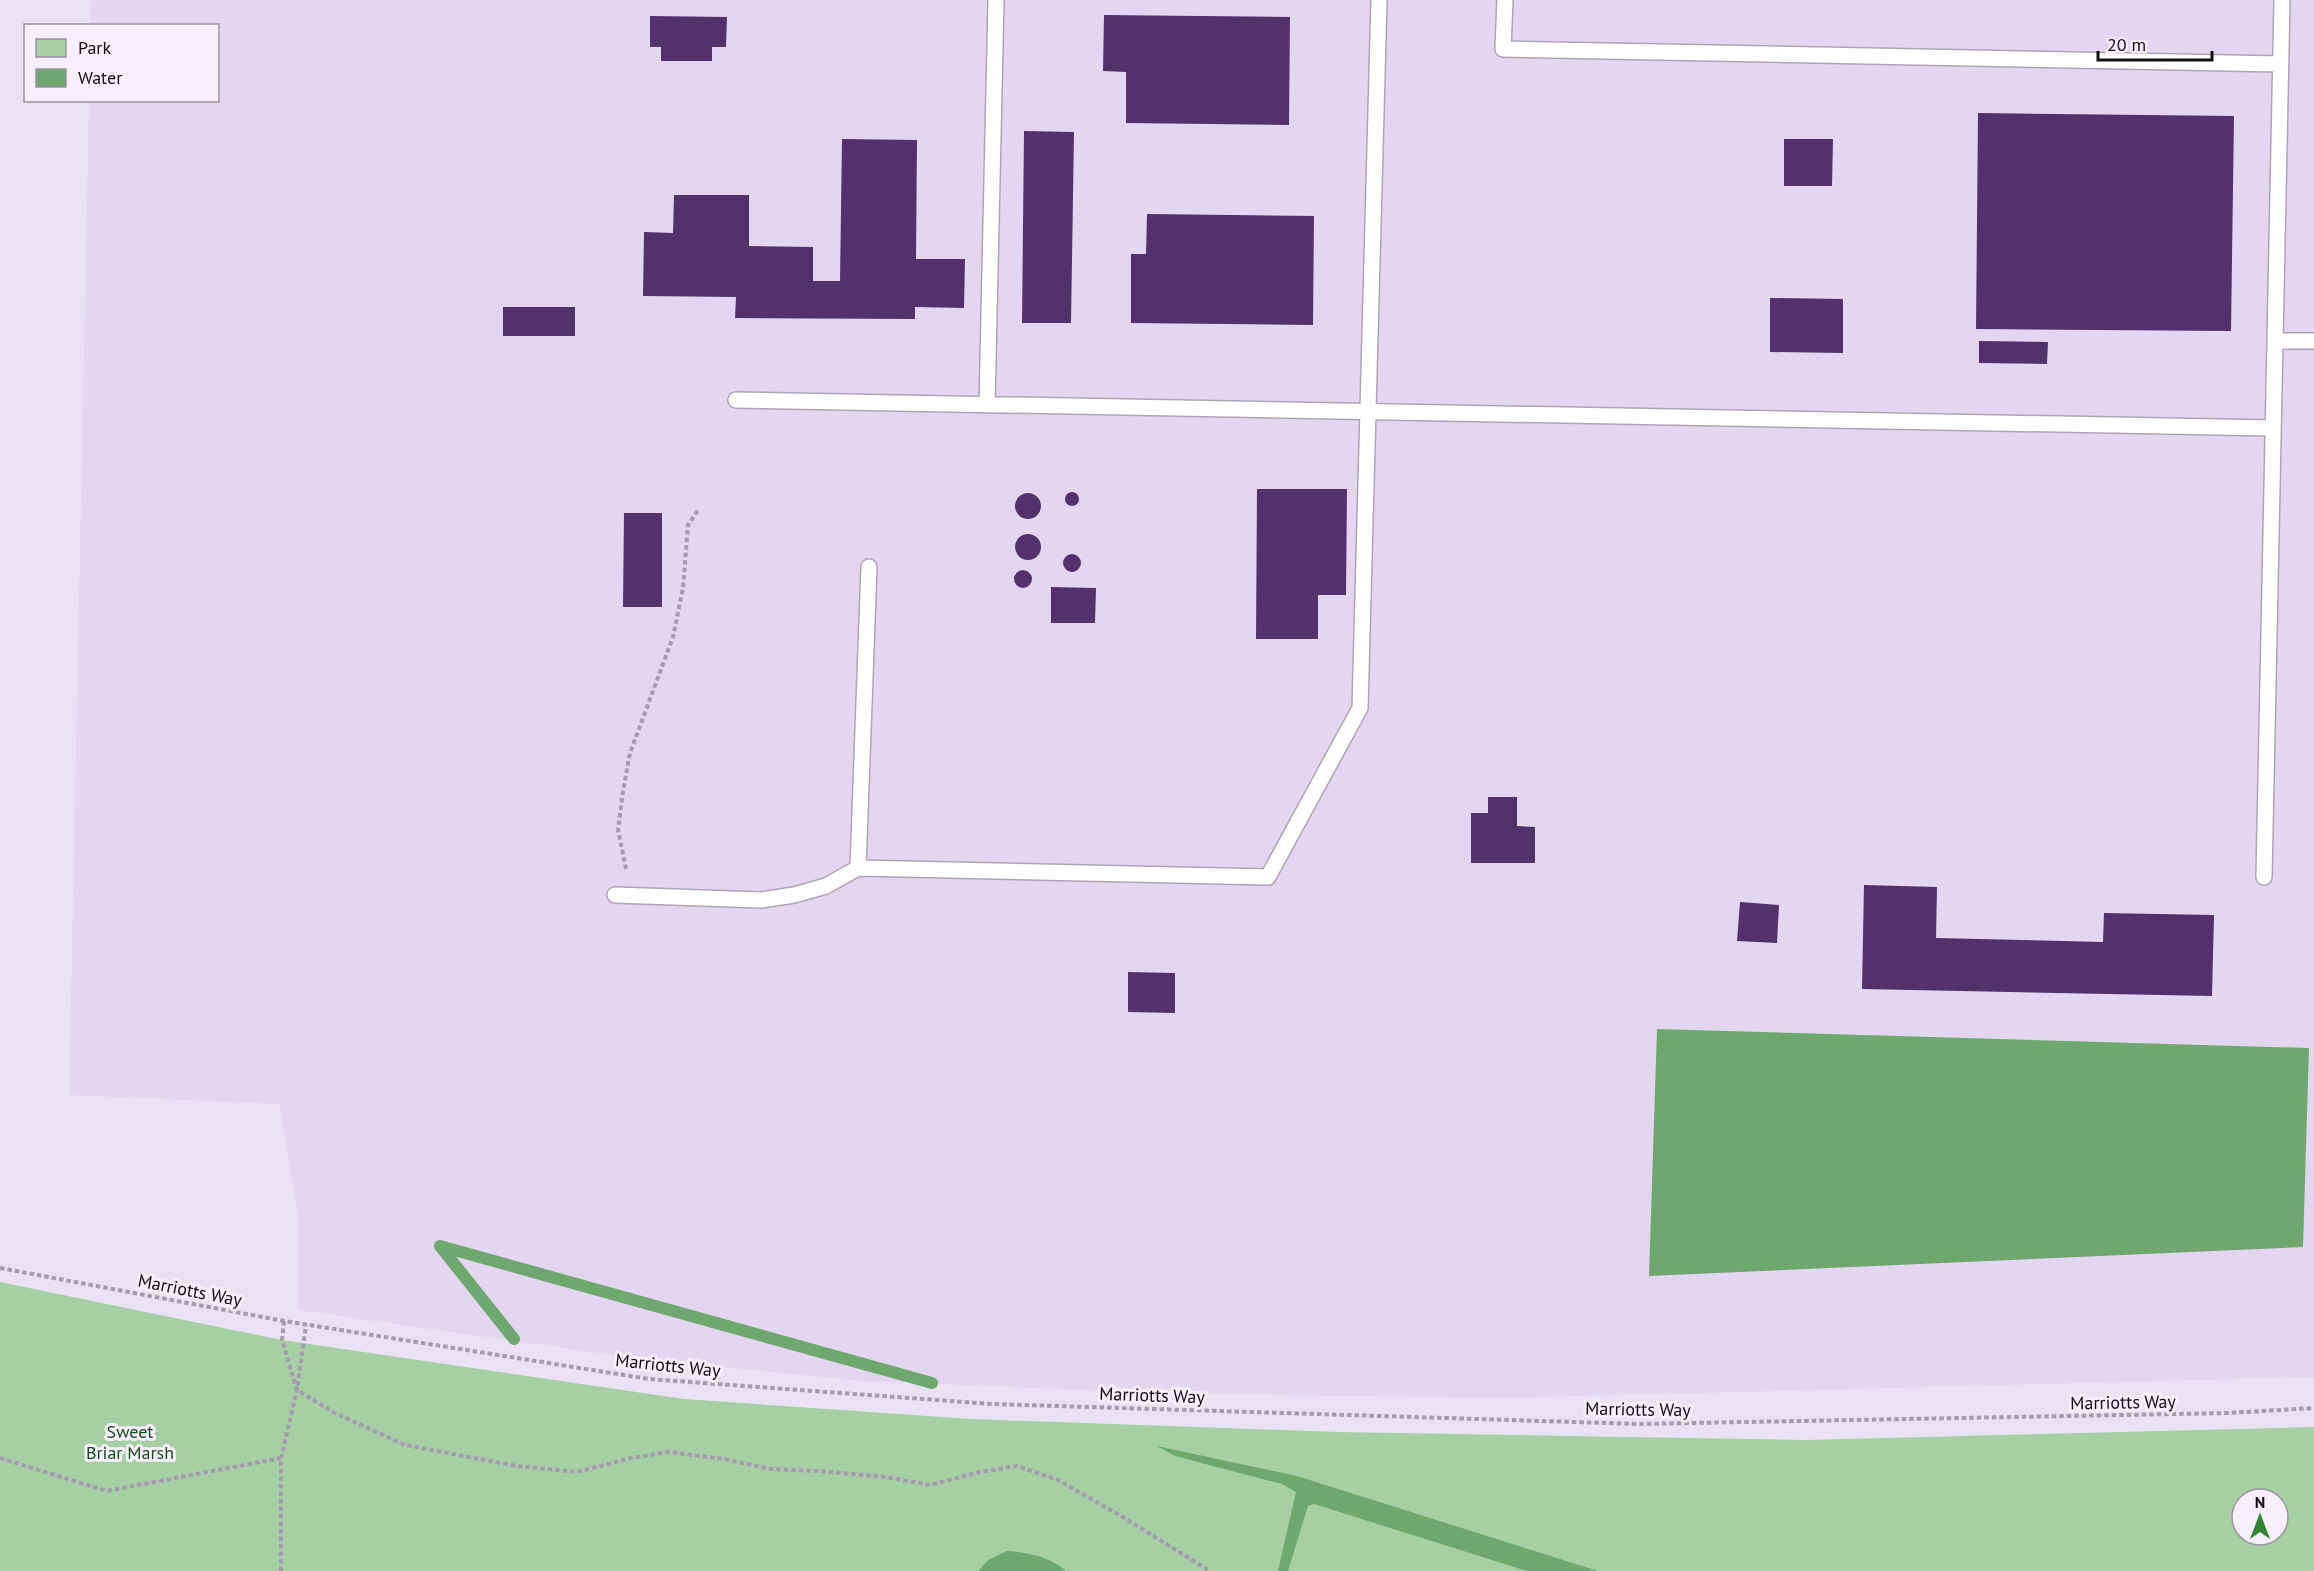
<svg xmlns="http://www.w3.org/2000/svg" width="2314" height="1571" viewBox="0 0 2314 1571" font-family="'PT Sans',sans-serif">
  <rect width="100%" height="100%" fill="#ebe1f4"/>
  <path fill="#e4d6f0" d="M91,0H2314V1377L1506,1398L1182,1394L861,1381L633,1358L298,1310V1216L279,1104L69,1095L89,101L218,100V26L90,25Z"/>
  <path fill="#a6d0a4" fill-rule="evenodd" d="M0,1282L282,1340L684,1399L971,1419L1339,1432L1806,1440L2314,1427V1571H0ZM2242,1499H2278V1535H2242Z"/>
  <path fill="#6fa86f" d="M1657,1029L2309,1048L2303,1247L1649,1276Z
    M1157,1446L1297,1476L1598,1571H1527L1314,1504L1308,1506L1288,1571H1278L1296,1492L1282,1484L1175,1456Z
    M1007,1551C1027,1552 1051,1557 1066,1571H978L988,1560Z"/>
  <g fill="none" stroke-linecap="round" stroke-linejoin="round">
    <path stroke="#6fa86f" stroke-width="12" d="M514,1339L440,1246L932,1383"/>
  </g>
  <path fill="#53316a" d="M1104,15L1290,17L1289,125L1126,123V72L1103,71Z
    M650,16L727,17L726,47H712V61H661V47H650Z
    M1978,113L2234,116L2231,331L1976,329Z
    M1024,131L1074,132L1071,323H1022Z
    M842,139L917,140L916,259H965L964,308L915,307V319L735,318L736,297L643,296L644,232L673,233L674,195H749V246L813,247V281H840Z
    M1784,139H1833L1832,186H1784Z
    M1147,214L1314,216L1313,325L1131,323V254H1146Z
    M1770,298L1843,299V353L1770,352Z
    M503,307H575V336H503Z
    M1979,341L2048,342L2047,364L1979,363Z
    M1257,489H1347L1346,595H1318V639H1256Z
    M1065 499a7 7 0 1 1 14 0a7 7 0 1 1-14 0Z
    M1015 506a13 13 0 1 1 26 0a13 13 0 1 1-26 0Z
    M624,513H662V607H623Z
    M1015 547a13 13 0 1 1 26 0a13 13 0 1 1-26 0Z
    M1063 563a9 9 0 1 1 18 0a9 9 0 1 1-18 0Z
    M1014 579a9 9 0 1 1 18 0a9 9 0 1 1-18 0Z
    M1051,587L1096,588L1095,623H1051Z
    M1488,797H1517V826L1535,827V863H1471V813H1488Z
    M1864,885L1937,887L1936,938L2103,942L2104,913L2214,915L2212,996L1862,989Z
    M1740,902L1779,905L1777,943L1737,941Z
    M1128,972L1175,973V1013L1128,1012Z"/>
  <g fill="none" stroke-linecap="round" stroke-linejoin="round">
    <g stroke="#aea4b6" stroke-width="18">
      <path id="lane" d="M1505,0L1503,49L2280,64
        M2275,341H2314
        M736,400L2273,428
        M987,405L996,0
        M869,567L858,868L1268,877L1360,708L1379,0
        M2264,877L2282,0
        M615,895L761,900L794,895L826,886L858,868"/>
    </g>
    <path stroke="#a39cab" stroke-width="4" stroke-dasharray="4.5 3" stroke-linecap="butt" d="M626,869L618,830L623,791L630,753L673,637L683,588L688,525L698,510
      M0,1268L284,1321L649,1379L992,1404L1639,1424L2228,1413L2314,1408
      M284,1321L282,1340L297,1390L333,1412L405,1445L517,1466L577,1472L631,1458L669,1452L723,1459L771,1469L818,1471L886,1477L930,1485L980,1472L1017,1466L1058,1480L1121,1516L1210,1571
      M0,1458L107,1491L281,1458
      M281,1571V1458L297,1390L306,1325"/>
    <use href="#lane" stroke="#fff" stroke-width="15"/>
  </g>
  <g text-anchor="middle" dominant-baseline="central" stroke-width="6" stroke-linejoin="round" paint-order="stroke">
    <g font-size="18" fill="#0f0c12" stroke="#f7effe">
      <text transform="translate(190 1290) rotate(11)">Marriotts Way</text>
      <text transform="translate(668 1365) rotate(6)">Marriotts Way</text>
      <text transform="translate(1152 1395) rotate(2)">Marriotts Way</text>
      <text transform="translate(2123 1402) rotate(-1)">Marriotts Way</text>
      <text transform="translate(1638 1409) rotate(1)">Marriotts Way</text>
    </g>
    <g font-size="18" fill="#124e17" stroke="#f7effe">
      <text x="130" y="1431">Sweet<tspan x="130" dy="21">Briar Marsh</tspan></text>
    </g>
  </g>
  <rect x="24" y="24" width="195" height="78" fill="#f7effe" stroke="#9a94a0" stroke-width="1.5"/>
  <rect x="36" y="39" width="30" height="18" fill="#a6d0a4" stroke="#9a94a0" stroke-width="1.5"/>
  <text x="78" y="54" font-size="18" fill="#0f0c12">Park</text>
  <rect x="36" y="69" width="30" height="18" fill="#6fa86f" stroke="#9a94a0" stroke-width="1.5"/>
  <text x="78" y="84" font-size="18" fill="#0f0c12">Water</text>
  <g transform="translate(2260 1517)"><circle r="28" fill="#f7effe" stroke="#9a94a0" stroke-width="1.5"/>
  <path d="M0-4.5L10 22L0 15L-10 22Z" fill="#2e8533"/>
  <text y="-9" font-size="16" font-weight="bold" text-anchor="middle" fill="#0f0c12">N</text>
  </g>
  <path d="M2098 51v9h114v-9" fill="none" stroke="#0f0c12" stroke-width="3"/>
  <text x="2107" y="51" font-size="18" fill="#0f0c12" stroke="#f7effe" stroke-width="4.5" paint-order="stroke">20 m</text>
</svg>
